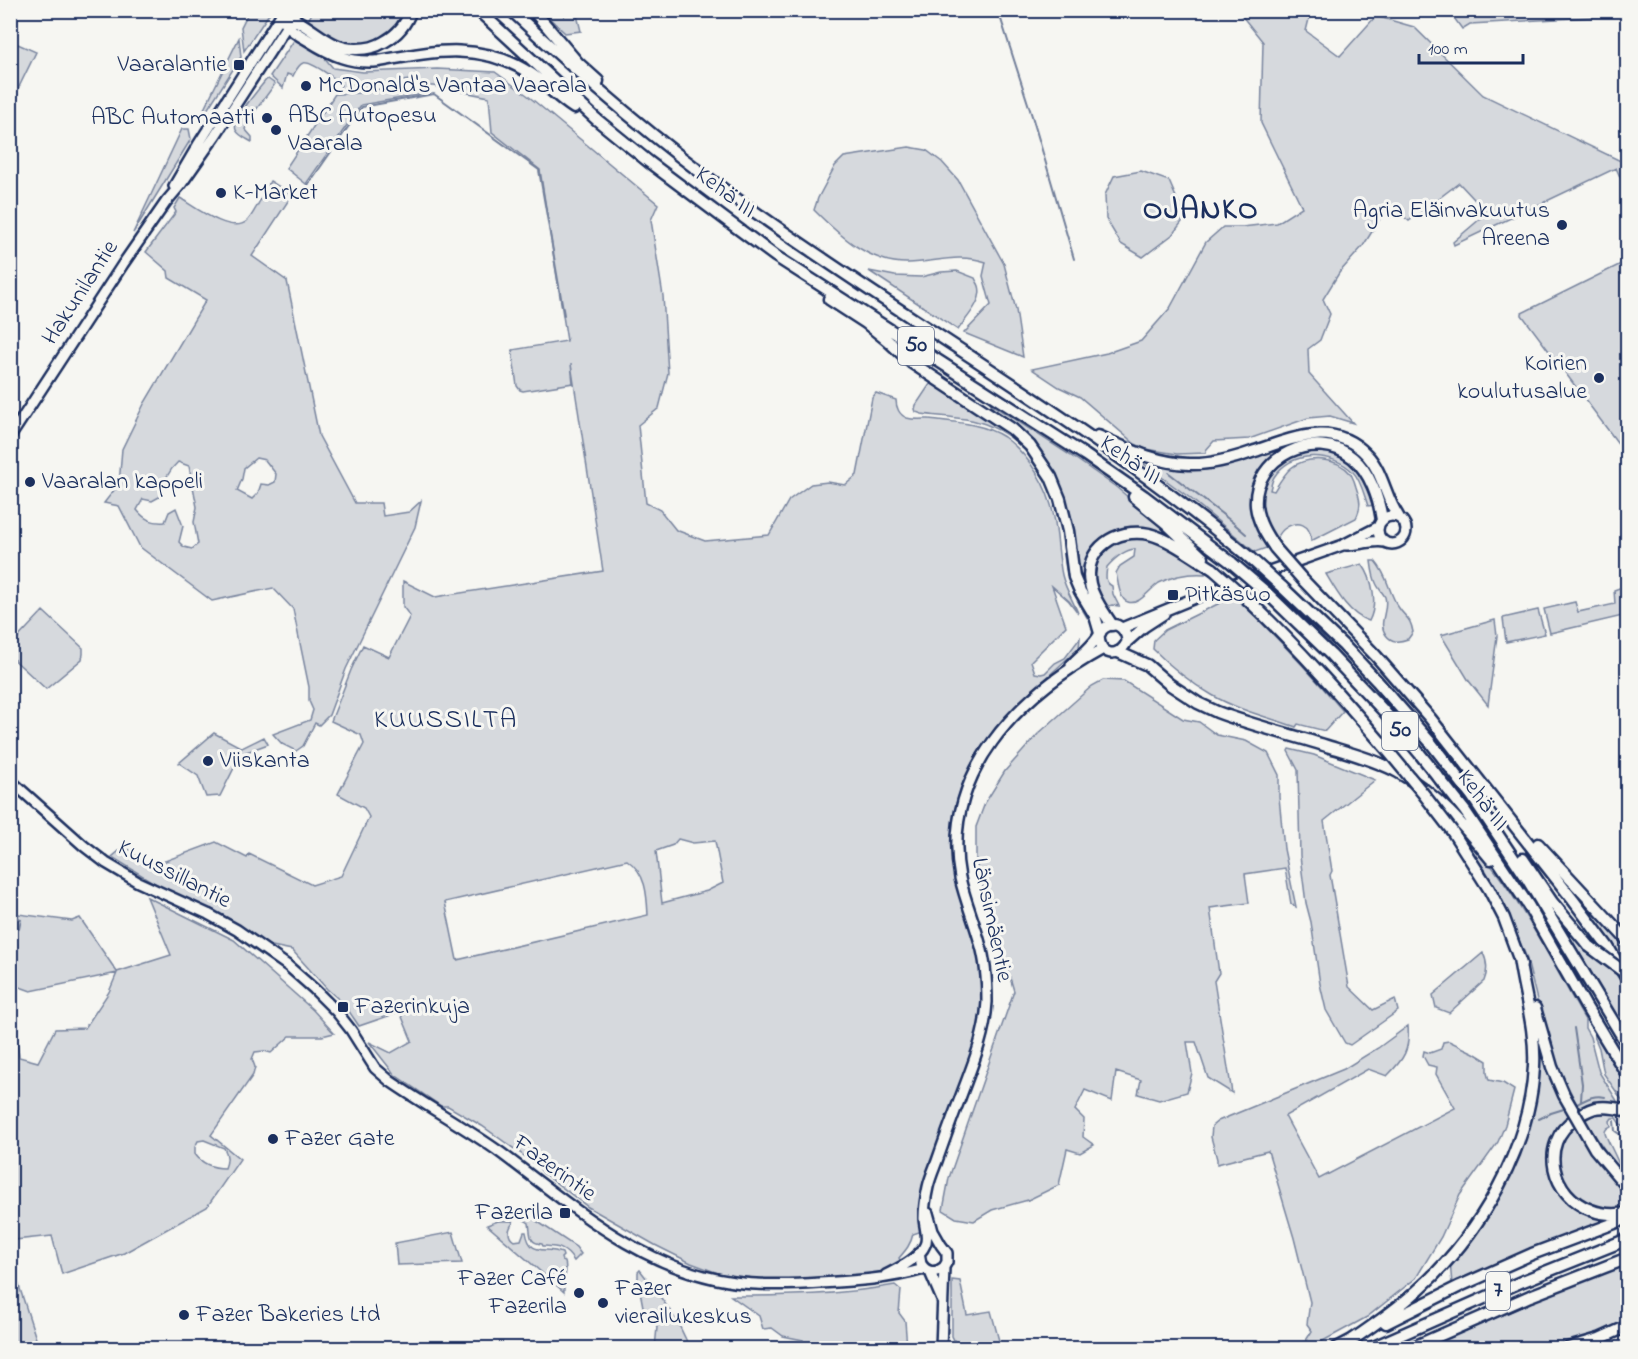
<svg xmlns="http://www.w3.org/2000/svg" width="1638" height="1359" viewBox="0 0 1638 1359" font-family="'Indie Flower',sans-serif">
  <rect width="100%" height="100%" fill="#f6f6f2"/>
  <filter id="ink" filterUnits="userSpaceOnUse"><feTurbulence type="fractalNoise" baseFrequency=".0167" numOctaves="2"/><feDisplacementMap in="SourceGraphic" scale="12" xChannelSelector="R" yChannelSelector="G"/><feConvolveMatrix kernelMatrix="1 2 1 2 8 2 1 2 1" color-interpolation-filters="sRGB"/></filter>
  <g filter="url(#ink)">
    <path fill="#d6d9dd" stroke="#78849e" stroke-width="1.5" fill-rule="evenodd" d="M1537,10L1627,11V15L1470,24L1462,29L1452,15L1460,16Z
      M249,11H271L244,51L241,27Z
      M313,11H407L394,32L367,45L343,42L329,35L308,21Z
      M542,11H576L581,31L565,33Z
      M1234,11H1311L1306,31L1340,56L1376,16L1414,27L1483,95L1627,164V192L1616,168L1454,245L1453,242L1487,213L1459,183L1409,221L1397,211L1383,214L1363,246L1339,273L1323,299L1330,314L1320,340L1308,349L1309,374L1353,423L1330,416L1308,418L1249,439L1214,441L1206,450V453L1177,454L1146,449L1135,444L1080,397L1059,387L1032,369L1107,353L1141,341L1170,308L1206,242L1223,227H1242L1277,223L1302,207L1261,123L1263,42L1242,16Z
      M297,36L319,51L333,68L363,72L437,69L495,72L527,95L658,204L651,220L663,296L668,373L659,408L638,425L646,503L660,510L676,530L705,541L769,535L789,500L811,484L828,482L845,485L857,475L872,398L876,393L896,400C896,407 899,415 907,418C913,420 923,419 929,419C954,422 982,423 1004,437C1029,455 1048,486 1054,517C1058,536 1058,556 1062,575C1065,588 1073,601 1078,613L1069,601L1052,586L1066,626L1031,661L1035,673L1041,674L1045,673L1055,663L1065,658L1080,638L1079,648L1042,682L995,728L976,756L962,785L956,804L953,825L952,852L954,868L974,937L980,967L982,1009L976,1047L924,1180L921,1205L922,1231L913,1234C911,1244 906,1250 899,1258L902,1263L877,1275L834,1279L784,1280L726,1276L691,1263L655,1245L588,1207L543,1173L537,1165L482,1126L448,1106H441L395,1075L369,1042L391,1053L412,1041L400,1012L359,1026L344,1004L327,989L292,950L267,945L223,916L169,892L112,857L125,846L149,867L216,842L247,858L249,854L312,885L341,876L369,817L364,808L338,794L364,744L361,735L331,721L351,670L363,645L389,657L410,616L403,607V581L435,597L603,571L571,364L573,383L523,391L520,390L517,386L512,350L567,341L540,170L492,132L489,97L433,86H419L418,79L402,81L398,86L378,84L364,89H338L341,85L335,81V79C329,75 310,60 303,63C298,65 295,72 293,76L287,74L283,88L270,76ZM678,839L693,843L715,841L723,883L707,891L662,903L656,851L673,845ZM627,860C646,873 647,894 648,915L457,960L445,902Z
      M239,38L241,57L207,110L205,111L204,109Z
      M11,41L36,52L16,93L11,90Z
      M268,79L275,84L250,118L245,129L252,137V142C247,139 239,136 236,130C231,120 259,89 266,80Z
      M380,89L403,92L431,93L361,105L306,184L286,168L335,94L359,93Z
      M182,129H189L191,139L133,233Z
      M909,147L926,150L942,162L958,180L1004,264L1016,310L1023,357L964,333L991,305L983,276L986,262C958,253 936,262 908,263C870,264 839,235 814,210L818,198L835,166L844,157Z
      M1141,171L1169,181L1185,218L1172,235L1143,257L1121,244L1106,219L1105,195L1114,176Z
      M270,181L292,195L252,256L287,281L319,436L355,503H381L383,516L409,512L421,501L415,527L346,669L329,715L319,725L315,723L303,746L296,751L282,744L273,734L310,720L313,710L309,701V687L293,609L273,588L212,601L140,547L119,506L104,503L119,484L122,449L144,404L206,300L169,278L168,271L146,252L176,212L174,208L180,198C195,207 231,235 247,221C253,216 266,189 270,181ZM256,458L265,460L276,474L275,482L269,485L261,484L258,493L252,499L237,491L242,479L244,468ZM178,462L189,466L197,507L194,522L198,544L192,549L184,547L179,542L183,526L176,508L169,512L165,522C153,523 145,520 137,510L143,499L152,501L161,496C163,482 168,471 178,462Z
      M1627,261L1628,442L1620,446L1522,315V313Z
      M869,271L895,276L921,277L941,272L957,271L975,278C976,281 978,283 979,286C984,301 965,319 958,330Z
      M932,381L993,420L1018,441L1032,455L1052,488L1091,617L1088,619C1079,605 1071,590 1067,573C1063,558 1064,543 1061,528C1054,487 1030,442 990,426C969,417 944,417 922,414L916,412L915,409L916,405Z
      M991,404L1076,459L1116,487L1180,541L1142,529L1092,552L1096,613L1079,579L1052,471L995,413Z
      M1316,437L1341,441L1367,459L1383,493L1379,495L1348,450H1283L1254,496L1269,547L1255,552L1190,498L1136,458L1216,467L1233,464L1289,443Z
      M1310,450C1332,449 1353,458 1364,477C1368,486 1371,496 1375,505L1368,506C1364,495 1361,480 1353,472C1332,451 1292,450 1274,477C1272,480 1271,486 1270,490L1274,491C1279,483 1284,474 1291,468C1308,455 1337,457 1351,474C1353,478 1355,483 1356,487C1360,499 1362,506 1356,518L1311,541C1311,524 1298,519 1284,529C1280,532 1278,537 1275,541C1271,534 1266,527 1264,519C1253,483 1277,458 1310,450Z
      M1141,536L1169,546L1205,572V574C1190,573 1173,576 1159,583C1150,589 1139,606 1128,602C1119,600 1118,580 1116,573L1120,566L1134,557L1135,549C1124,550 1114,559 1107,567C1106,575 1104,582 1112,586L1113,594L1119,606L1112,605L1106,607C1091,583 1088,556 1117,540C1123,537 1134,537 1141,536Z
      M1371,561H1375C1389,577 1388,592 1399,608C1406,619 1410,616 1413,632L1408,639C1399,642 1392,643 1386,635C1377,623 1389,611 1385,597C1383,593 1379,589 1377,585C1373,578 1372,569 1371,561Z
      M1362,564C1373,579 1378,604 1369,621C1349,615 1336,591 1326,574Z
      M1627,585V615L1550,633L1544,609L1575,602L1578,612L1615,604L1614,590Z
      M1234,596C1272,632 1309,671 1343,711L1325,731L1298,724L1296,727C1270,718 1235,709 1212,695C1191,683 1170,666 1153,649L1154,640L1165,630Z
      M1538,610L1545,634L1506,642L1503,618Z
      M43,611L83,648V654L82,659L46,689L10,656L11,645Z
      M1495,620L1497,636L1488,705L1469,681L1441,635Z
      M1103,680L1124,681L1183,719L1199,722L1217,735L1246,741L1268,753L1279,775V797L1284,849L1296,907L1291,904L1285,868L1245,874L1249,903L1210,908L1219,973L1214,981L1232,1093L1208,1078L1196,1042H1187L1192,1073L1187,1092L1159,1100L1138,1094L1141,1080L1116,1072L1112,1101L1085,1090L1075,1110L1084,1119L1083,1137L1094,1145L1080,1153L1067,1149L1059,1185L1028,1200L992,1210L974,1221L956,1218L943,1210L949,1178L1014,991L976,863V827L985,803L1005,771L1038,734L1092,686Z
      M214,733L242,748L264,737L268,744L241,754L220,796L206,797L198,776L179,763Z
      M1289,749L1314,755L1375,780L1324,821L1332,871L1330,875L1349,987L1373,1010L1395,999L1398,1011L1350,1045L1345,1043L1326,1010L1320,984L1311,922L1306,903L1300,856L1298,770L1288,751Z
      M1445,813C1465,834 1485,856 1502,880C1533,924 1558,973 1585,1020V1028L1590,1037L1599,1072L1619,1104L1580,1111L1549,1048L1526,956L1516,933L1499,896L1486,871Z
      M1581,894L1627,944V969L1577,896Z
      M147,897L234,940L313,1010L334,1033L322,1036H290L271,1053L264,1051L255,1052L252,1059L255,1067L253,1075L211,1135L240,1159L207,1207L124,1253L62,1274L52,1236L15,1240L14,1270L39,1348H11V1010L13,1011L19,1057L38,1062L55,1029L85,1028L109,992L117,973L31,991L20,987L11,986V913L72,921L80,918L117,972L171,955ZM204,1140L224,1148C228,1155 228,1160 225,1168C213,1168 202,1164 195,1154V1147L198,1141Z
      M1553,909L1618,973L1628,989L1627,1033Z
      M1483,953C1488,963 1488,971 1484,981L1449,1013L1436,1008L1433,995Z
      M1535,1024L1571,1117L1554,1140L1562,1194L1568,1202L1577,1209L1586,1214L1606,1220L1508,1259L1452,1284L1450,1262L1526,1129Z
      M1408,1026C1410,1050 1404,1059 1387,1076L1368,1069L1285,1116L1319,1179L1455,1108L1436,1074L1437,1067L1428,1065L1423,1056L1424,1051L1430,1053L1441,1049L1443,1042L1449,1041L1474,1053L1487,1061V1073L1489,1080L1503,1083L1514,1090L1505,1125L1498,1142L1460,1195L1441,1237L1416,1278L1367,1317L1310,1348H1301L1312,1331L1307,1324L1310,1302L1294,1238L1268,1151L1217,1164V1159L1211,1137L1212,1126L1218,1121L1344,1069L1378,1048Z
      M1596,1035L1627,1087V1107L1604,1074L1599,1048L1594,1036Z
      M1597,1112H1615L1627,1116V1127L1620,1124L1616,1118H1612L1610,1121L1611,1126C1608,1128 1605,1128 1605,1133C1605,1136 1621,1166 1623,1174L1604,1149L1585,1120L1584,1117Z
      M1575,1124L1602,1165L1627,1196V1209C1616,1210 1600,1211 1590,1207C1579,1202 1571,1194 1566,1184C1553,1161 1558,1143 1575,1124Z
      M520,1210L576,1247L581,1254L574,1261C565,1247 558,1247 543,1246L542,1244C528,1243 531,1234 529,1223L520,1217Z
      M498,1221H512L513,1223C508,1229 507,1236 514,1241L521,1240L524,1232H526C530,1257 544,1246 562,1253L563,1256L561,1258L562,1261L565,1262C568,1272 563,1281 564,1292L487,1225Z
      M453,1232L462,1263L397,1265L395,1243Z
      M1627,1264V1322C1600,1335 1572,1344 1542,1348H1426L1539,1299Z
      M640,1270L657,1292L677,1321L690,1348H655L657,1327L654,1317L644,1312L638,1281V1272Z
      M952,1280L960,1281L967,1315L991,1311L1001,1348H958L952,1336Z
      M895,1285L901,1290L899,1313L905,1321L907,1348H806L803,1340L783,1336L772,1328L763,1329L759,1316L731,1296C786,1296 840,1295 895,1285Z"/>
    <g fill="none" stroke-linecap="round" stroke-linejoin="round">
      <path stroke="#717e99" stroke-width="2" d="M563,10L564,16
        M998,10L1032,116L1074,259
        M308,185L362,107L434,94L539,170L564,315
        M1169,473L1231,521L1246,534
        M10,916L21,919L19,929
        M10,981L17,944
        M1574,1028L1582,1084L1581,1101
        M1575,1105C1585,1100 1593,1094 1605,1097
        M1539,1119L1551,1113L1567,1108
        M1614,1121L1615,1131L1628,1140"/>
      <g stroke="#1b2f5e" stroke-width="14">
        <path id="major" d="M174,186L198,145L284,10
          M10,437L123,264L166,202L182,183L215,136L297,10
          M1378 530a14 14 0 1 1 28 0a14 14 0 1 1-28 0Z
          M1346,545C1359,545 1371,540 1385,542
          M1122,628L1207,593L1343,545L1378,527
          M1127,642L1144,627L1164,614
          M1071,665C1079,656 1090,648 1097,638C1100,634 1101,629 1106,627C1118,620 1127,631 1127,642C1118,659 1100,656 1099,636
          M10,780L84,846L106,863L138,882L208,914L237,930L288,966L314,989L336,1011L351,1030L375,1068L390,1081C426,1106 465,1127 501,1153C572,1206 643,1270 734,1282C763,1286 791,1285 820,1283C856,1281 889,1279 924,1269
          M928,1213L933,1231L941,1245L947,1253V1262L944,1267L941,1348
          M919,1253L921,1264C927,1273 935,1274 944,1267
          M930,1272L942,1300
          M886,1275C899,1268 919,1259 925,1245C929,1237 924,1226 924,1218C924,1208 926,1196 928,1187C930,1178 934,1169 937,1161C944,1141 951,1121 959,1101C971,1068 985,1038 987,1002C987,982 986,962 980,943C974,921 965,900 960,878C940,774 1019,695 1103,649"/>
      </g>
      <g stroke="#1b2f5e" stroke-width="15">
        <path id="highway" d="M478,10L596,119L649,162L725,219L775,256L1085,455L1144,496L1232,563
          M511,10C582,77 655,140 734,197C904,320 1088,422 1249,557
          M533,10L578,63L598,81
          M281,15C287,30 295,32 308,40C332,55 350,64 379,61C434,51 481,41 531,74C546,84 559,99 574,108
          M281,15C310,21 326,50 357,49C367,49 376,47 384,42C397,35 406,25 411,10
          M829,299L866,323L887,340L912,363L1012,429L1030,446L1051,477L1060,499L1068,531L1074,577L1080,591L1095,616L1100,633
          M1098,436C1128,449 1156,463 1189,464C1210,465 1232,459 1252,452C1291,439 1333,419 1367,455C1383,472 1385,497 1398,516
          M1134,497L1166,523L1203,558
          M1275,548C1266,535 1258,522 1256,506C1252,457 1316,427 1353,458C1370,472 1379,499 1382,520
          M1303,580L1376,656L1430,718L1573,900L1608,947L1628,981
          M1282,587L1344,646L1377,681L1431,743L1472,796L1526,877L1628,1046
          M1266,592L1331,655L1382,709L1420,754L1465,811L1528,905L1585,1005L1628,1076
          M1247,599C1296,645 1340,695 1384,746
          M1112,625C1104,612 1093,599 1090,584C1083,549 1117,527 1149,534C1172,540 1193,557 1213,569
          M1118,652L1147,665L1169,684L1198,703L1217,712C1254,726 1293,735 1330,747C1353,754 1378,761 1398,772C1437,794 1464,826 1491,859
          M1452,831L1489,889L1504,918L1521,964
          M1538,844L1628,941
          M1523,859L1552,902L1589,946
          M1535,1008L1552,1067L1564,1095
          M1627,1213C1615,1215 1603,1215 1591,1210C1552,1196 1538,1144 1575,1119C1581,1114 1588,1110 1595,1108C1606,1106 1617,1108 1628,1111
          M1386,1323L1460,1286L1532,1254L1628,1218
          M1352,1340C1374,1325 1397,1309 1417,1291C1479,1236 1530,1149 1534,1066C1536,1029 1524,994 1519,958
          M1337,1348L1356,1338
          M1371,1348L1523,1281L1628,1239
          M1411,1348L1530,1296L1628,1258
          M1568,1348L1599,1339L1628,1326"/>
      </g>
      <use href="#major" stroke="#f6f6f2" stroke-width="9"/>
      <use href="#highway" stroke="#f6f6f2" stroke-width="10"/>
      <g stroke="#1b2f5e" stroke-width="15" stroke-linecap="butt">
        <path id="highway-bridge" d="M1275,548L1303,580
          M1249,557L1282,587
          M1232,563L1266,592
          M1213,569L1247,599
          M1384,746L1422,792L1452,831
          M1589,946L1628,975
          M1564,1095L1595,1149L1628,1188"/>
      </g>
      <use href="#highway-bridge" stroke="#f6f6f2" stroke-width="10"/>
    </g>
  </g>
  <g fill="#1b2f5e" stroke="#f6f6f2" stroke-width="2">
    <rect x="233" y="59" width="12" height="12" rx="3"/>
    <circle cx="306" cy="86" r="6"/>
    <circle cx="267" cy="118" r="6"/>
    <circle cx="276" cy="130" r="6"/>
    <circle cx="221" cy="193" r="6"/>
    <circle cx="1562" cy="225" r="6"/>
    <circle cx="1599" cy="378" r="6"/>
    <circle cx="30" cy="482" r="6"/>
    <rect x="1167" y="589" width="12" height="12" rx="3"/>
    <circle cx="208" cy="761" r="6"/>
    <rect x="337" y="1001" width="12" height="12" rx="3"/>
    <circle cx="273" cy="1139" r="6"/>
    <rect x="559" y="1207" width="12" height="12" rx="3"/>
    <circle cx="579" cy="1293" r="6"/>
    <circle cx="603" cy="1303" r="6"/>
    <circle cx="184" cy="1315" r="6"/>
  </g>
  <g text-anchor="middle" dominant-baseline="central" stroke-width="6" stroke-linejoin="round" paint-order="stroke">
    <g fill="#f6f6f2" stroke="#5d6b8a" stroke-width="1.5">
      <rect x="898" y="327" width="36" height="38" rx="4.5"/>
      <rect x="1382" y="712" width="36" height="38" rx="4.5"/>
      <rect x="1486" y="1272" width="24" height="38" rx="4.5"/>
    </g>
    <g font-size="22" font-weight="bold" fill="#1b2f5e">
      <text x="916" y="346">50</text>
      <text x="1400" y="731">50</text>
      <text x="1498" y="1291">7</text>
    </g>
    <g font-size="24" fill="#1b2f5e" stroke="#f6f6f2" text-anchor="start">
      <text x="227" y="65" text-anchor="end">Vaaralantie</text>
      <text x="318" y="86">McDonald's Vantaa Vaarala</text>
      <text x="288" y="116">ABC Autopesu<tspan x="288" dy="28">Vaarala</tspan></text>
      <text x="255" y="118" text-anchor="end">ABC Automaatti</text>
      <text x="233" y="193">K-Market</text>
      <text x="1550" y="211" text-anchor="end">Agria Eläinvakuutus<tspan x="1550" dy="28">Areena</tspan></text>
      <text x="1587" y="364" text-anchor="end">Koirien<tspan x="1587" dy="28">koulutusalue</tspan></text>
      <text x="42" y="482">Vaaralan kappeli</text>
      <text x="1185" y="595">Pitkäsuo</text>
      <text x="220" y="761">Viiskanta</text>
      <text x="355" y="1007">Fazerinkuja</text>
      <text x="285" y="1139">Fazer Gate</text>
      <text x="553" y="1213" text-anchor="end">Fazerila</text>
      <text x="567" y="1279" text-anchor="end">Fazer Café<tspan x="567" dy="28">Fazerila</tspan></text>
      <text x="615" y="1289">Fazer<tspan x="615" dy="28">vierailukeskus</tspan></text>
      <text x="196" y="1315">Fazer Bakeries Ltd</text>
    </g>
    <g font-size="24" fill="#1b2f5e" stroke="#f6f6f2">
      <text transform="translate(725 193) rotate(37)">Kehä III</text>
      <text transform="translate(81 293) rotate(-57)">Hakunilantie</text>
      <text transform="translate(1130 461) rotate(35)">Kehä III</text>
      <text transform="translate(1482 801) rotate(53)">Kehä III</text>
      <text transform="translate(174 875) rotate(27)">Kuussillantie</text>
      <text transform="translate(991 920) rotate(78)">Länsimäentie</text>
      <text transform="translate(554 1169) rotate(36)">Fazerintie</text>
    </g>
    <g font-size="27" letter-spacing="1.5" fill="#1b2f5e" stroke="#f6f6f2">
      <text x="446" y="720">KUUSSILTA</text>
    </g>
    <g font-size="30" font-weight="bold" letter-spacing="1.5" fill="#1b2f5e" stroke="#f6f6f2">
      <text x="1201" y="211">OJANKO</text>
    </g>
  </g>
  <rect width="1638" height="1359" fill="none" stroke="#f6f6f2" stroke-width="36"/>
  <rect x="18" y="18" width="1602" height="1323" fill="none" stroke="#1b2f5e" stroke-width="2" filter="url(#ink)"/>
  <path d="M1419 54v9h104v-9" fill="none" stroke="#1b2f5e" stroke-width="3"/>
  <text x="1428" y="54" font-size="18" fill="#1b2f5e" stroke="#f6f6f2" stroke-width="4.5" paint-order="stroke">100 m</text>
</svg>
